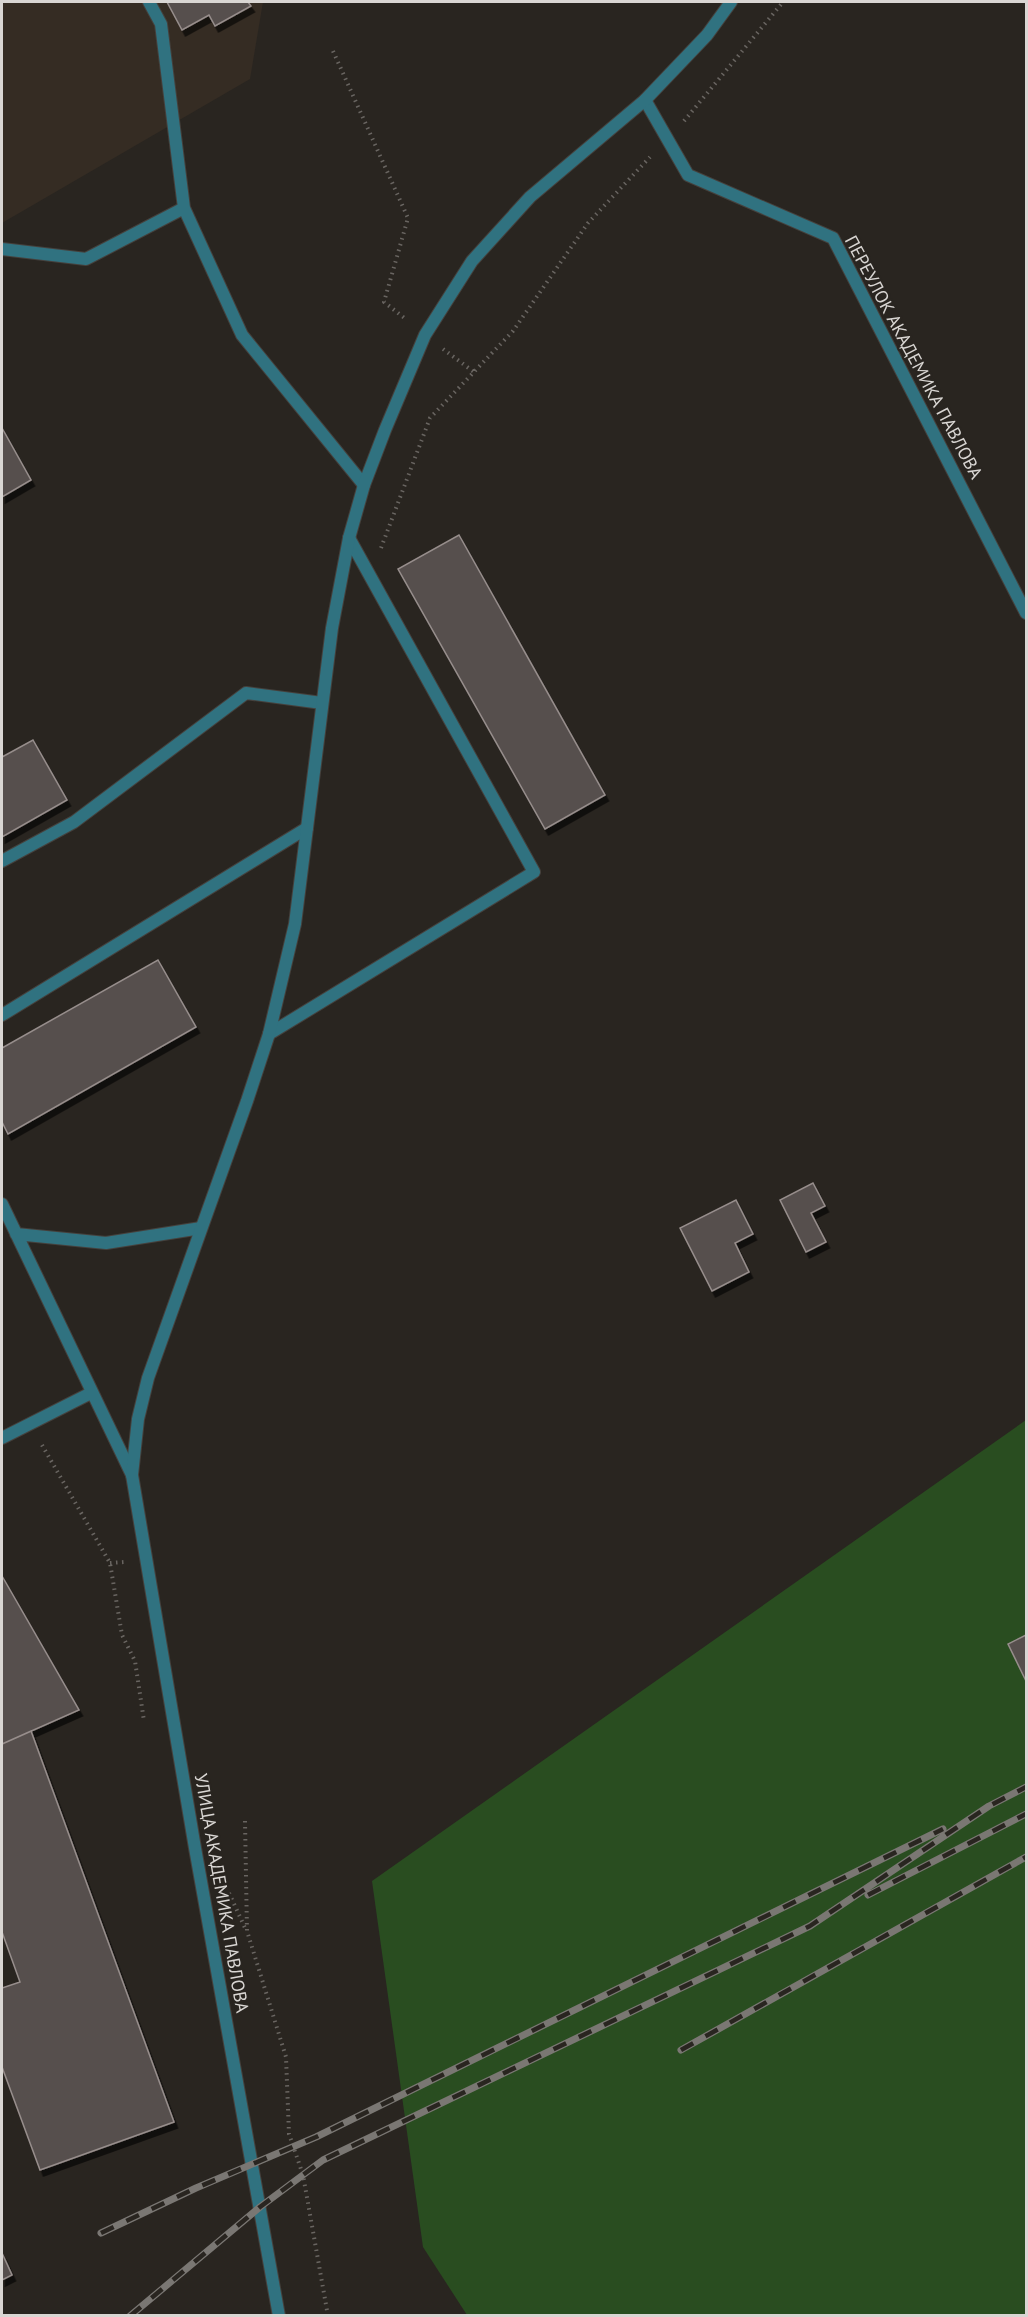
<svg xmlns="http://www.w3.org/2000/svg" width="1028" height="2317" viewBox="0 0 1028 2317" font-family="'PT Sans',sans-serif">
  <defs>
    <filter id="shadow"><feDropShadow dx="3.5" dy="6" stdDeviation="0" flood-color="#0009"/></filter>
  </defs>
  <rect width="100%" height="100%" fill="#292520"/>
  <path fill="#352c23" d="M2,2H263L250,79L2,223Z"/>
  <path fill="#294d20" d="M1026,1420V2315H467L423,2247L372,1881Z"/>
  <path fill="#57504e" stroke="#978e8c" stroke-width="1.5" filter="url(#shadow)" d="M167,2H248L251,6L215,26L209,15L182,30Z
    M2,428L31,480L2,497Z
    M459,535L605,795L545,829L398,569Z
    M33,740L67,800L2,837V757Z
    M158,960L196,1027L8,1134L2,1122V1048Z
    M813,1183L825,1206L811,1213L826,1242L806,1252L780,1200Z
    M736,1200L753,1234L735,1243L749,1272L712,1291L680,1228Z
    M2,1576L79,1710L2,1744Z
    M1026,1635V1681L1008,1644Z
    M31,1731L174,2122L40,2170L2,2067V1988L20,1982L2,1932V1744Z
    M2,2253L12,2275L2,2280Z"/>
  <g fill="none" stroke-linecap="round" stroke-linejoin="round">
    <g stroke="#45413d" stroke-width="14">
      <path id="service" d="M149,2L161,24L184,208L242,335L364,485
        M2,249L86,259L184,208
        M2,861L74,822L246,693L322,703
        M2,1015L307,828
        M269,1034L534,872L349,538"/>
    </g>
    <g stroke="#45413d" stroke-width="14">
      <path id="minor" d="M645,100L688,175L833,238L1026,613
        M2,1204L132,1475
        M16,1234L106,1243L201,1228
        M2,1438L91,1393"/>
    </g>
    <g stroke="#45413d" stroke-width="14">
      <path id="tertiary" d="M279,2316L195,1848L132,1475L138,1419L148,1378L247,1101L269,1034L295,924L332,628L349,538L364,485L385,430L425,335L472,261L530,197L645,100L707,35L731,2"/>
    </g>
    <path stroke="#696561" stroke-width="4" stroke-dasharray="1.5 4.5" stroke-linecap="butt" d="M333,51L408,218L384,302L407,320
      M684,121L783,2
      M443,349L474,372
      M381,548L430,418L513,331L588,223L650,157
      M42,1445L110,1563L122,1635L135,1661L144,1721
      M110,1563L124,1562
      M245,1821L247,1931L286,2057L289,2134L303,2175L328,2316
      M229,1893L246,1930"/>
    <use href="#service" stroke="#307280" stroke-width="12"/>
    <use href="#minor" stroke="#307280" stroke-width="12"/>
    <use href="#tertiary" stroke="#307280" stroke-width="12"/>
    <g stroke="#7a7773" stroke-width="7">
      <path id="rail" d="M868,1895L1026,1814
        M681,2050L1026,1857
        M101,2233L196,2188L316,2137L943,1829
        M130,2316L260,2207L323,2160L810,1926L989,1806L1026,1787"/>
    </g>
    <use href="#rail" stroke="#292520" stroke-width="4.5" stroke-dasharray="14" stroke-linecap="butt"/>
  </g>
  <g text-anchor="middle" dominant-baseline="central" stroke-width="4.5" stroke-linejoin="round" paint-order="stroke">
    <g font-size="18" fill="#d9d6d3" stroke="#292520">
      <text transform="translate(914 357) rotate(62)">ПЕРЕУЛОК АКАДЕМИКА ПАВЛОВА</text>
      <text transform="translate(222 1893) rotate(80)">УЛИЦА АКАДЕМИКА ПАВЛОВА</text>
    </g>
  </g>
  <rect width="1028" height="2317" fill="none" stroke="#d9d6d3" stroke-width="6"/>
</svg>
